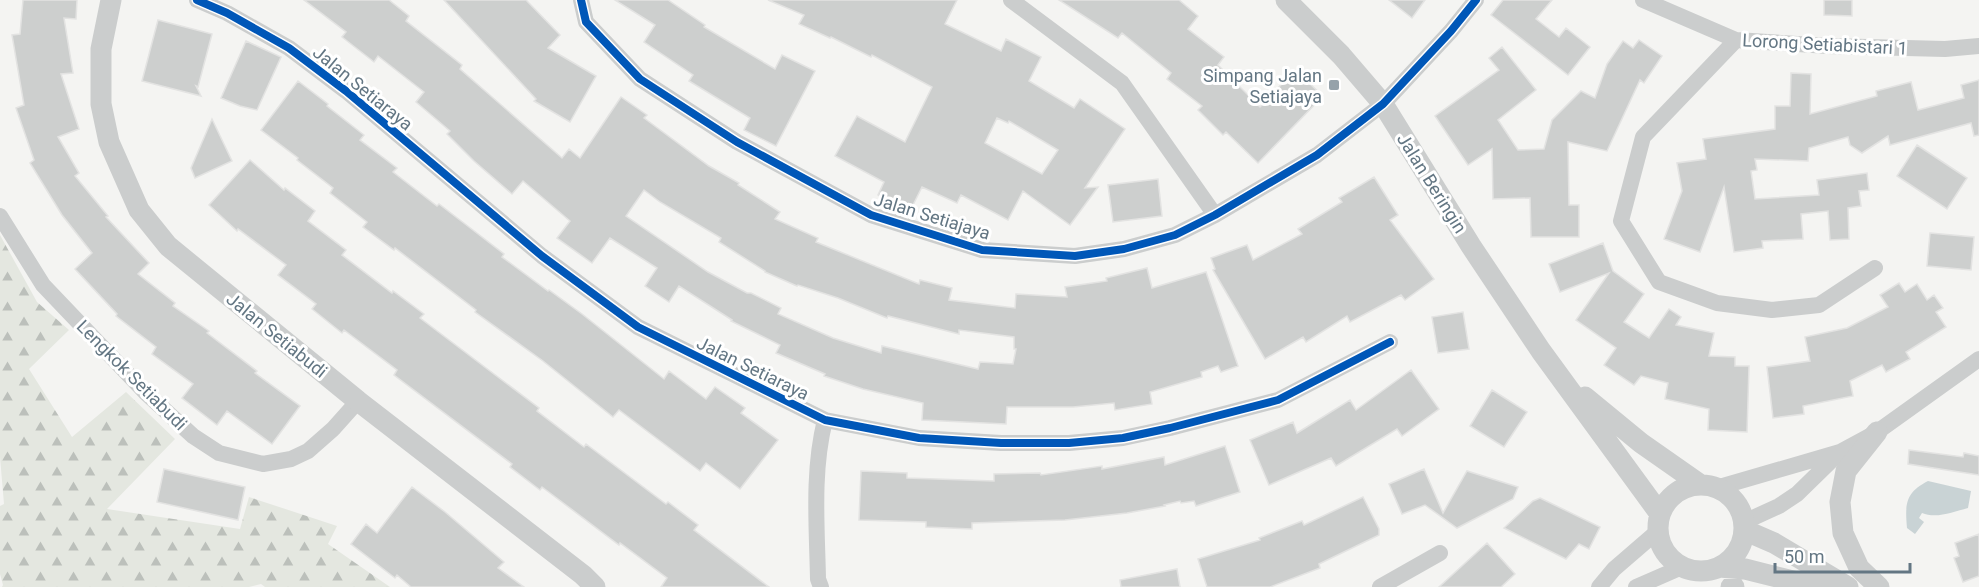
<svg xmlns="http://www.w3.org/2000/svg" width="1979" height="587" viewBox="0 0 1979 587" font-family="Roboto,sans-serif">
  <defs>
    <pattern id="forest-firs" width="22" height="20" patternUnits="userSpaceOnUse" patternTransform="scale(1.5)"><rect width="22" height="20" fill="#e4e7e0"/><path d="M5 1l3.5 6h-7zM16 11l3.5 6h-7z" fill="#bcc0bb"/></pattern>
  </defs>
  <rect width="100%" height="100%" fill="#f4f4f2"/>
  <path fill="url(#forest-firs)" d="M0,235L37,302L69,330L29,369L72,437L126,392L175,439L107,509L240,529L249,497L337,526L328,544L390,587H265L261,584L249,587H2L3,585L0,574V506L4,504L0,457Z"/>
  <path fill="#c9d3d5" d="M1928,481L1971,491L1968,508C1953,512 1936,519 1922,513L1919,518L1924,522L1915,534L1907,528C1905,504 1905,493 1928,481Z"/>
  <path fill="#cdcfce" stroke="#e3e3e2" stroke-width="1.5" fill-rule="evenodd" d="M23,0H77L76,19L64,18L73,73L61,74L79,129L58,137L79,173L75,176L108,216L106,217L149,263L138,274L175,303L173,306L209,331L207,333L257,371L255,373L300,406L272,444L227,411L217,425L182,398L193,384L152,354L156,347L116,316L117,314L75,269L92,253L62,215L30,163L34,160L16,108L24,105L12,35L20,34Z
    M304,0H389L409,16L406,21L462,65L460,69L562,158L569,149L580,158L621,97L647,115L644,118L709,166L739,183L738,185L780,212L775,219L818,238L816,242L919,284L920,280L952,288L949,300L1015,308L1016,294L1067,297L1065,287L1107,281L1106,278L1147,268L1152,288L1206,272L1238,366L1221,372L1218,366L1201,372L1202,377L1150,392L1152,404L1115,410L1114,403L1073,407H1007L1006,424L922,420L923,403L863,389L824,376L825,374L776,353L780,345L731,321L732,320L679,286L669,302L645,286L657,268L610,238L592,263L557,238L570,221L523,181L512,194L474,161L447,134L450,131L416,102L424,92L378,56L374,62L342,37L346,32ZM644,190L660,202L721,238L719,242L765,271V272L797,286L798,285L838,298L887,318L888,316L959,334V330L1014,337V349H1016L1013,364L980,362L978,369L882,346L881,353L833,338L778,314L781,308L751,293H747L708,272L626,216Z
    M444,0H526L560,35L548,48L596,76L570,122L534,101L536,99Z
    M615,0H668L705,25L704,27L775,69L782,55L815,71L776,146L744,130L750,118L689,81L693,75L644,42L655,25Z
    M768,0H957L945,24L1001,51L1006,39L1041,57L1029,81L1074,108L1080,99L1125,129L1085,188L1098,187L1070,225L1023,191L1008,220L961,195L957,203L922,187L910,211L878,195L884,182L835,156L857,116L905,142L932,87L872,55L871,57L831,37L830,38L799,24L804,15ZM997,118L1008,123L1009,121L1058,150L1042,174L985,143Z
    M1059,0H1179L1198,16L1188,29L1224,57L1218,65L1260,107L1295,70L1323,96L1258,163L1226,132L1223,135L1198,110L1202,106L1167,79L1171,73L1122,33L1118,38Z
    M1389,0H1425L1412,18Z
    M1503,0H1552L1536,19L1559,37L1566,28L1590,47L1568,75L1491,15Z
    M1824,0H1852V16L1824,15Z
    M158,20L212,34L198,87L196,86L201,96L142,81Z
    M1639,40L1662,56L1644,83L1640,80L1607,151L1568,142L1569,205H1579V237H1531L1530,198L1493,199L1492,149L1468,165L1435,116L1499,70L1489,58L1502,47L1536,90L1498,120L1518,150L1544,149L1552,120L1581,91L1595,98L1607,64L1623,41L1633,48Z
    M246,41L281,57L257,110L240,106L221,98Z
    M1791,73L1811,74L1810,114L1877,96L1876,91L1911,82L1918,110L1964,98L1961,85L1979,80V135L1974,136L1971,123L1890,145L1888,136L1862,153L1850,145L1848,137L1809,148L1808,161L1755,159L1757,170L1751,171L1755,199L1819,195L1817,180L1867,173L1869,190L1859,191L1861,206L1848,208L1849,239L1830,240L1828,211L1801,214L1803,239L1762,241L1763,248L1734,252L1724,187L1700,252L1664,239L1682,191L1677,163L1706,159L1703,139L1775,129V106H1790Z
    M298,81L328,104L327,106L364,135L360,140L397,168L393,172L437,206L439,204L469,227L504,254L502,257L548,291L549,290L582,314L664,379L669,371L706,399L715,387L745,408L741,413L778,440L740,489L706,463L700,471L619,410L613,417L543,361L475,312L476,310L395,248L394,250L363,227L367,222L330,193L333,188L297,160L298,158L261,130Z
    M212,119L232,161L195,178L191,168Z
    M1917,145L1967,178L1947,209L1897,176Z
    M250,160L284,190L285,188L315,211L308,221L346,250L342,255L392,293L393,291L424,314L420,318L539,408L537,411L584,447L586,444L666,504L668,502L698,525L694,530L769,587H661L667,578L620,543L619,545L542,487L540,490L510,467L512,464L394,375L397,370L344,330L342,333L312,309L316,304L278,275L286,265L238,229L237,231L209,205Z
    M1374,177L1398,215L1390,220L1434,279L1405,300L1401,295L1350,322L1347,316L1306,342L1303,337L1265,359L1213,270L1215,269L1211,258L1247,245L1253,260L1302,234L1298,229L1342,202L1339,198Z
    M1158,179L1162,216L1113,222L1108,185Z
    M1930,233L1974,237L1971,270L1927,266Z
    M1603,243L1613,271L1644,294L1624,322L1649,338L1669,309L1681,317L1676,325L1714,333L1709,356L1735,357V366H1749L1747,432L1708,430L1709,409L1665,399L1668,383L1641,376L1634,385L1604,365L1616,348L1576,320L1609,273L1560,292L1549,264Z
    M1899,283L1905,292L1917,284L1927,300L1934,295L1943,308L1936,312L1946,327L1906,352L1910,359L1886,372L1882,365L1850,381L1853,396L1803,406L1804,414L1773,418L1767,367L1810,361L1805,337L1847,328L1888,307L1880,295Z
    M1463,312L1469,349L1438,353L1432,317Z
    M1411,370L1439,409L1402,436L1397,429L1336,466L1331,458L1269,485L1250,440L1293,422L1297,433L1350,400L1356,410Z
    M1492,390L1527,412L1504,447L1470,426Z
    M1225,446L1240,492L1196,506L1194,501L1181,503L1180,501L1164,505L1165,506L1127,513L1065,520L972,523V529L926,527V522L859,520L861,471L907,473V478L994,481V474L1040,473L1041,475L1102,466V469L1164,457L1165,465Z
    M1909,450L1963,457L1964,453L1979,456V475L1908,464Z
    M164,469L245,487L238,520L157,502Z
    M1424,469L1443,513L1467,471L1518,487L1513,499L1457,528L1425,505L1402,514L1389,484Z
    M412,487L445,512L504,562L498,568L524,587H411L397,575L395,578L351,544L366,524L377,533Z
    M1363,497L1379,529V535L1319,564L1320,568L1270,587H1207L1198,559L1260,540L1259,538L1302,521L1304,525Z
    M1540,498L1600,527L1589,549L1579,544L1566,559L1504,528L1533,501Z
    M1979,534V576L1963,582L1954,558L1959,556L1955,543Z
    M1487,543L1515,574L1501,587H1439Z
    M1177,569L1180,587H1121L1120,580Z"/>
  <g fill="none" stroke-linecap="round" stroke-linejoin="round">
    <path stroke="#cbcdcd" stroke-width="16" d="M197,0L227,13L289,48L346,91L542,256L638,327L825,420L919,438L1001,443H1069L1123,438L1170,428L1278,400L1390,342
      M581,0L586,22L640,79L737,142L871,215L982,250L1075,256L1124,249L1175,235L1215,215L1317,155L1383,104L1451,31L1476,0
      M1011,0L1122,83L1215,215
      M1643,0L1736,40L1828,46L1945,49L1979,46
      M1736,40L1643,137L1621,221L1659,282L1717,303L1772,310L1819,305L1875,268
      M0,216L43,285L145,392L193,436L219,453L263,464L291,459L308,451L333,429L358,401
      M1716,488L1840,452L1877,432L1979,359
      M1744,522L1779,506L1797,494L1837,455
      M821,587L818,579C817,526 812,472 825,420
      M1380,587L1440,553
      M1599,587L1614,569L1658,531
      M1636,587L1682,567"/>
    <path stroke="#cbcdcd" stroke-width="21" d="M111,0L101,49V104L109,142L139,210L168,246L358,401L583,575L595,587
      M1286,0L1341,55L1383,104L1471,246L1541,351L1660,514
      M1585,397L1641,443L1701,485
      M1877,432L1846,471L1840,502L1843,533L1859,568L1879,587
      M1658 528a43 43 0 1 1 86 0a43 43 0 1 1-86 0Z
      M1744,530L1774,543L1848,587
      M1719,567L1745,569L1817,587
      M1731,587H1734"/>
    <g stroke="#fff" stroke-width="11">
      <path id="cycleway" d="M197,0L227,13L289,48L346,91L542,256L638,327L825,420L919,438L1001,443H1069L1123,438L1170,428L1278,400L1390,342
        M581,0L586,22L640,79L737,142L871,215L982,250L1075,256L1124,249L1175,235L1215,215L1317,155L1383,104L1451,31L1476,0"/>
    </g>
    <use href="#cycleway" stroke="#0057b8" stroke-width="8"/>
  </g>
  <rect fill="#96a2aa" stroke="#fff" stroke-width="2" x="1328" y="79" width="12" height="12" rx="3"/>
  <g text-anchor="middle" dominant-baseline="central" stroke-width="6" stroke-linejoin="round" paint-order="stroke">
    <g font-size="18" fill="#637683" stroke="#fff">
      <text transform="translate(1825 44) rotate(3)">Lorong Setiabistari 1</text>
      <text transform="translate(363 88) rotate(39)">Jalan Setiaraya</text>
      <text transform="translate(1432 183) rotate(58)">Jalan Beringin</text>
      <text transform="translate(932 216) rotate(17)">Jalan Setiajaya</text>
      <text transform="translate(277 335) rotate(39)">Jalan Setiabudi</text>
      <text transform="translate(753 368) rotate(26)">Jalan Setiaraya</text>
      <text transform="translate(132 375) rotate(45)">Lengkok Setiabudi</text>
    </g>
    <g font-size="18" fill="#637683" stroke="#fff" text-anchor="end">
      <text x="1322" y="75">Simpang Jalan<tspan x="1322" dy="21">Setiajaya</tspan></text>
    </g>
  </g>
  <path d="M1775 563v9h135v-9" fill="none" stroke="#637683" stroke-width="3"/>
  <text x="1784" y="563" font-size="18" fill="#637683" stroke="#ffffff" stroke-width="4.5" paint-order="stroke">50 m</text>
</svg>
